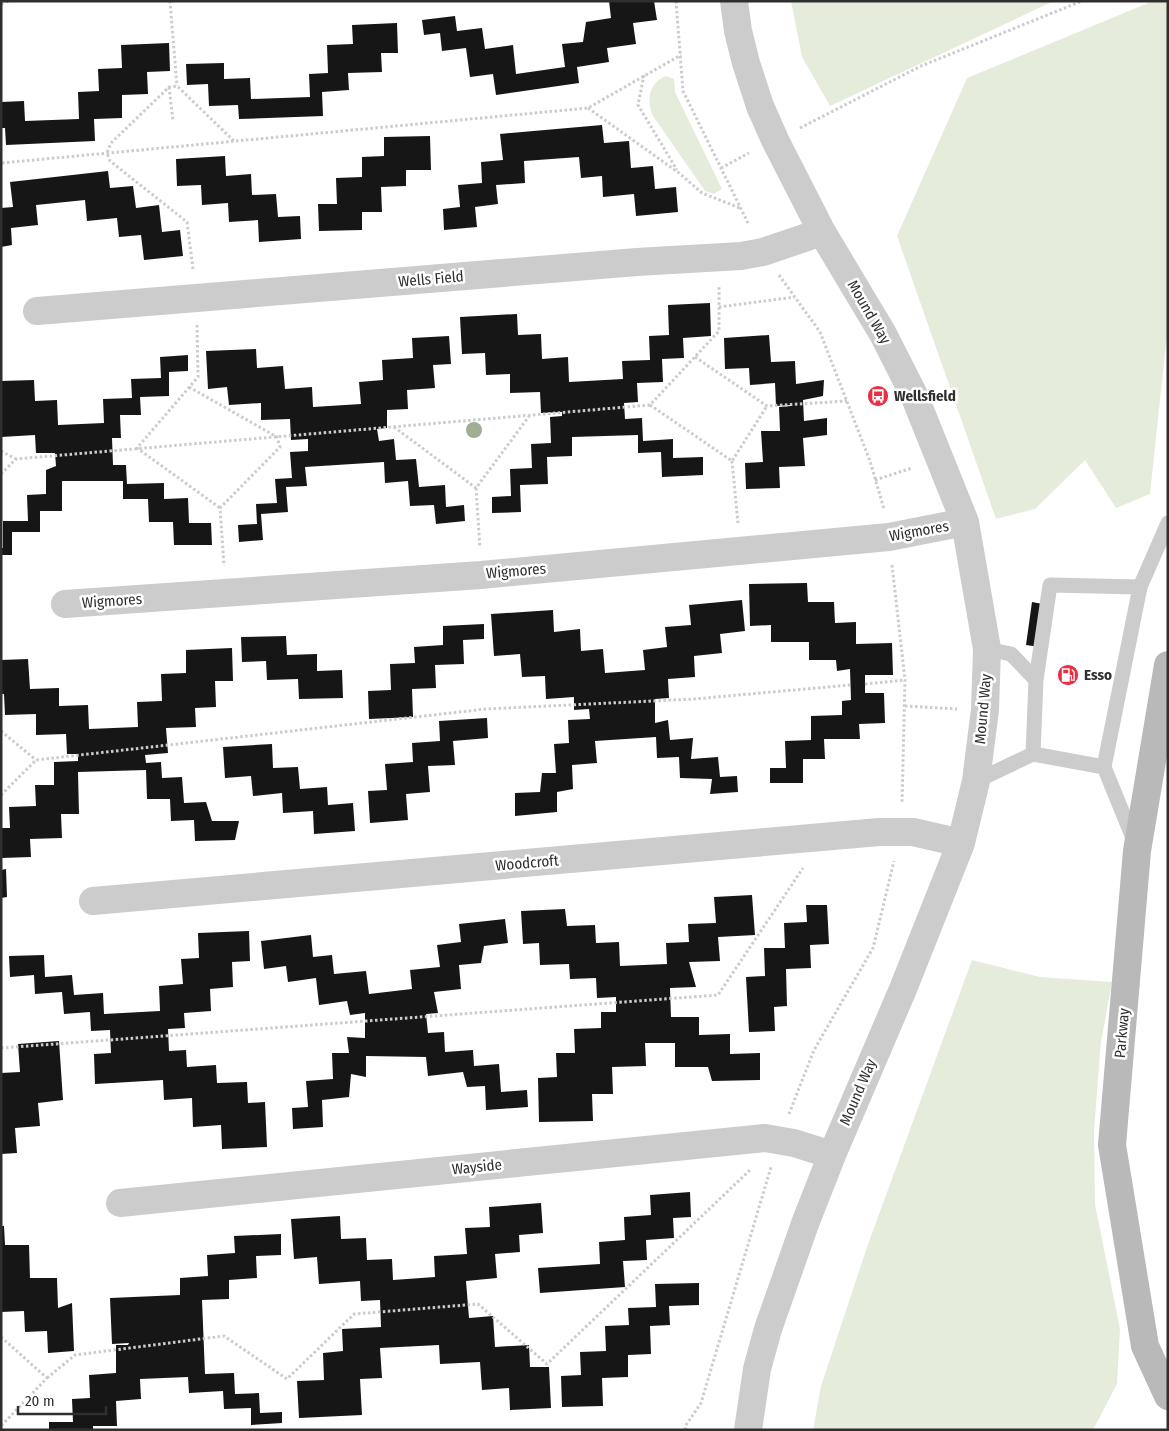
<svg xmlns="http://www.w3.org/2000/svg" width="1169" height="1431" viewBox="0 0 1169 1431" font-family="'Fira Sans Condensed',sans-serif">
  <rect width="100%" height="100%" fill="#fff"/>
  <path fill="#e6ecdc" d="M791,1H1054L830,106L802,57Z
    M1153,1H1168V325L1150,494L1116,508L1085,460L1035,509L996,519L897,236L967,78Z
    M666,76L674,79L675,92L722,189L714,194L705,191L653,116C646,101 649,82 666,76Z
    M972,960L1040,977L1112,982L1101,1042L1094,1131L1095,1204L1120,1329L1117,1384L1093,1430H813L821,1386L867,1247Z"/>
  <path fill="#161616" d="M609,1H654L657,20L633,23L636,44L607,48L609,62L577,67L579,83L496,95L493,74L470,77L466,48L442,51L440,33L424,35L422,20L455,16L457,31L482,28L485,49L513,45L516,74L565,67L562,44L583,42L586,22L611,18Z
    M397,23L398,53H381L382,72L348,73L349,90L322,92L323,116L239,119L238,105L209,106L208,84L187,85L186,64L224,63V79L250,78L251,99L310,97L309,74L328,73L327,45L353,44L352,25Z
    M169,43L170,71L147,72L148,94L122,95V118L94,119L95,141L6,145L5,128H1V102L24,101L25,121L79,119L78,92L99,91L98,69L122,68L121,45Z
    M602,125L604,143L629,141L631,168L653,166L655,189L676,187L678,212L636,216L634,194L603,197L602,176L581,178L579,157L524,161L525,183L496,185L498,204L475,207L477,227L444,230L443,209L460,207L458,185L482,183L481,162L503,160L500,134Z
    M430,136L431,170H406V186L381,187L382,212H362V230L319,231L318,204H337L336,178L362,177V157L384,156V137Z
    M225,156L226,176L251,174L252,195L276,194L278,217L300,216L301,239L259,242L258,220L229,222L228,203L202,205L201,185L177,186L176,159Z
    M108,171L110,188L133,186L136,208L159,205L162,232L180,230L183,256L144,260L141,235L119,237L117,218L87,221L85,200L36,205L38,225L11,228L12,245L1,247V208L13,207L10,182Z
    M710,303L711,336L683,338L684,358L662,359L663,382L637,383L638,402L624,403L625,419L642,418L643,441L673,439V458L703,457V475L662,477L661,452L638,453V435L572,437V456L547,457L548,484L520,485L521,512L492,513V497L511,496L510,469L532,468L531,444L551,443L550,417L562,416V412L541,413L540,392L510,393V374L486,375L485,353L462,354L460,317L517,314L518,335L541,334L542,359L568,357L569,382L623,379L622,361L650,360L649,336L669,335L668,305Z
    M769,335L771,362L795,361L796,384L824,380L823,396L803,400L804,421L827,418V435L803,438L805,466L779,467L780,488L746,489L745,463L763,462L761,431H780L779,407L791,406V405L776,406L775,383L750,385L749,368L725,369L724,338Z
    M449,336L451,364L433,365L435,388L407,390L408,409L387,410V428L377,429L379,441L394,439L396,460L416,459L419,487L445,485L446,507L464,505L465,521L436,524L434,505L410,506L408,481L385,483L384,462L305,467L307,486L286,487L288,512L261,514L263,540L239,542L238,525L257,524L256,504L277,503L275,479L292,478L290,452L308,451V439L291,440L290,419L261,420V403L229,405L227,387L208,389L206,351L256,349L257,368L283,366L285,389L312,387L313,407L361,404L359,382L383,380L382,360L413,358L412,338Z
    M188,355V371L169,372V396L140,397L141,415H120L121,438H112L113,465H126L127,484L164,483V499L188,498L189,523H211L212,545H174L173,522H149L148,499H123V481H62V511H40V532H12V555H1V548H3V521H28L27,495L46,494V470L56,466L55,453H36L35,435L1,437V381L34,380L35,401L57,400L58,425L104,423L103,399L132,398L131,379L161,378L160,357Z
    M807,583L808,602H834L835,623L856,622V644L892,643L893,675H865V693H884L885,723L859,724L860,739H824L825,759H803V783H770V768H786L785,741L811,740V716L842,715V701L851,700L850,669L837,671L836,660H809V642H771V625L750,626L749,584Z
    M742,600L745,631L720,634L722,653L694,656L695,677L668,679L669,698L655,699V723L668,720L670,740L693,738L691,759L718,757L720,777L737,776L738,792L710,794L712,779L680,778L679,757L657,758L656,737L595,741L597,763L572,765L573,789L557,792V812L515,816V793L540,792L542,773H556L554,744L569,743L568,720L590,719L589,709L574,710V697L546,699L545,676L522,677L520,654L494,656L491,614L553,610L554,632L580,629L581,651L603,649L605,673L645,670L643,650L667,647L665,627L691,625L689,605Z
    M1032,602L1053,606L1046,648L1026,645Z
    M484,624V639L463,640L464,664L435,665L436,688L412,689L413,717L369,719L368,691L391,690L390,664L415,663L414,647L443,645V626Z
    M286,636L287,655L317,654V671L342,670L343,698L299,699L298,679L267,680L266,661L242,662L241,637Z
    M232,648L233,681H215L216,707L195,708L196,727L166,728L168,753L145,755L146,763L161,762L162,778L182,777L184,803L206,802L212,821H239L235,840L195,841L194,820L171,821L170,799H147L146,770L78,772L79,814H61L62,838L30,839L31,857L1,858V828H10L9,807L36,806L35,785H54V762L78,761V754H67L66,734L36,735V714L5,715L4,694H1V660L28,659L30,689L59,688V706L88,705L89,729L138,727L137,702L162,701L161,674L186,673V650Z
    M487,718L488,738L453,741L455,765L428,766L430,792L406,794L408,820L370,823L368,791L387,790L385,764L413,762L412,743L440,741L439,721Z
    M272,744L273,768L298,767L300,789L327,787L328,805L353,803L355,831L314,834L313,811L283,813L282,793L253,796L251,776L225,778L223,747Z
    M6,869L7,897L1,898V870Z
    M752,895L755,935L718,937L720,961L689,962L696,987L670,988L671,1017H699V1035L730,1034V1054L760,1053V1080L712,1081L708,1067H675V1043H645L646,1066L612,1067L613,1094H592L593,1121L539,1122L538,1078L557,1077L556,1053H575L574,1029L601,1028V1012H616V997L597,998L596,978L570,979L569,964L540,965L539,943L523,944L521,911L565,909L567,926L595,925L596,943L619,942L620,966L667,964L666,943L689,942L688,924L716,923L714,897Z
    M806,905H827L829,944L810,945L811,968L786,969L787,1006L774,1007L775,1031L749,1032L746,977L765,976L764,948H785L784,923L807,922Z
    M505,919L508,943L484,946L481,963L459,965L461,989L434,992L438,1013L426,1014L428,1033L444,1032L445,1052L473,1050L474,1066L499,1064L501,1092L527,1090L528,1107L486,1110L485,1086L467,1087L463,1072L428,1076L426,1057L366,1056V1077L351,1074L349,1097L322,1100L323,1127L293,1129L292,1108L308,1107L306,1081L333,1079L332,1053H349L347,1037L365,1038V1013L350,1015L347,1001L319,1005L316,978L288,982L286,966L264,969L261,941L311,935L313,957L332,955L334,974L366,971L369,994L412,989L410,970L440,967L437,945L461,942L459,924Z
    M249,931L250,961L232,962L233,987L210,989L211,1011L184,1013L185,1028L168,1029L169,1051L186,1050L187,1067L216,1065L217,1083L247,1082L248,1103L265,1102L267,1147L222,1149L221,1125L193,1127L192,1098L164,1100L163,1080L95,1084L94,1054L111,1053L110,1030L91,1031L90,1012L64,1014L62,992L35,994L34,975L10,977L9,956L44,955L45,977L72,975L74,995L103,993L104,1014L160,1011L159,986L183,984L181,959L199,958L198,933Z
    M59,1041L63,1100L38,1103L40,1126L15,1128L17,1153L1,1154V1073L20,1072L18,1044Z
    M690,1192L691,1217L673,1218L674,1238L646,1240L647,1260L623,1261L625,1287L540,1293L538,1268L600,1264L599,1242L625,1240L624,1217L651,1215L650,1195Z
    M541,1203L543,1233L519,1235L520,1252L495,1254L497,1278L466,1281L469,1318L493,1316L495,1347L529,1345L530,1367H549L551,1408L510,1410L509,1388L482,1390L480,1362L440,1364L439,1345L380,1348L382,1378L360,1379L362,1415L299,1418L297,1381L324,1380L323,1353L343,1351L342,1329L381,1327L380,1300L361,1301L360,1281L319,1284L317,1257L294,1259L291,1219L340,1216L341,1239L366,1238L367,1260L392,1259L393,1280L435,1277L434,1256L467,1254L465,1228L490,1227L489,1207Z
    M1,1226H4L5,1245H29L30,1278H57L58,1308L72,1303L74,1351L48,1353L47,1331L25,1332L24,1311L1,1312Z
    M281,1234V1255L256,1256L257,1278L229,1280V1299L202,1300L205,1374L234,1373L235,1394L259,1393L260,1413L282,1412V1423L251,1425V1408L224,1409L223,1391L189,1393L188,1377L140,1379L141,1399L116,1401L117,1426H93V1430H49V1422H73L72,1399L90,1398L89,1375L116,1373V1345H128L129,1343L112,1344L110,1298L180,1295V1278L208,1276L207,1255L235,1253L234,1236Z
    M699,1283V1305L669,1306L670,1325L650,1326L651,1354L628,1355V1377L602,1378L603,1406L562,1407L561,1376L581,1375L580,1352L606,1351L605,1326L629,1325L628,1308L656,1307L655,1284Z"/>
  <g fill="none" stroke-linecap="round" stroke-linejoin="round">
    <path stroke="#ccc" stroke-width="3" stroke-dasharray="2.5 2.5" stroke-linecap="butt" d="M170,1L177,86
      M676,1L683,91L749,225
      M1,4L8,1
      M644,75L638,105L677,170
      M169,87L173,121
      M588,108L679,173L702,193L740,208
      M800,128L921,66L1082,1
      M2,163L588,108L681,55
      M721,168L749,153
      M193,269L187,222L110,161L107,153L111,143L169,87L177,86L234,141
      M779,275L820,332L870,461L884,509
      M719,307L795,297
      M197,325L198,377L137,448L220,508
      M695,357L767,406L847,401
      M189,387L277,437L280,447L220,508L224,566
      M650,405L732,461L767,406
      M394,427L476,488L530,415
      M1,451L16,459
      M732,461L738,523
      M1,474L16,459L650,405L719,331V285
      M875,480L912,468
      M476,488L480,548
      M892,565L905,680L902,803
      M865,684L905,680
      M905,706L957,709
      M1,731L36,760
      M1,795L36,760L486,709L694,699L850,685
      M1,1048L718,995L803,868
      M789,1114L814,1050L873,948L894,861
      M1,1337L47,1378L1,1426
      M47,1378L75,1355L224,1336L287,1379L354,1314L478,1304L547,1364L750,1170
      M685,1430L686,1425L701,1403L771,1167"/>
    <path stroke="#ccc" stroke-width="15" d="M987,649L1011,654L1036,680L1033,754
      M1036,680L1050,585L1140,587
      M1104,767L1140,587L1168,523
      M976,781L1033,754L1104,767L1135,843"/>
    <path stroke="#ccc" stroke-width="28" d="M734,1L738,31L746,63L760,106L775,140L822,232L883,334L914,395L965,522L987,649L985,710L982,733L976,781L961,843L903,989L832,1155L806,1221L768,1329L757,1369L748,1430
      M37,311L637,262L741,256L763,252L822,232
      M65,604L481,575L889,537L965,522
      M93,901L879,832H913L961,843
      M120,1203L765,1138L794,1143L832,1155"/>
    <path stroke="#b9b9b9" stroke-width="28" d="M1168,665L1137,851L1112,1145L1145,1346L1168,1396"/>
  </g>
  <circle fill="#a1ae93" cx="474" cy="430" r="8"/>
  <defs>
    <g id="bus-disc" transform="scale(1.125)"><circle r="9.5" fill="#e82f44" stroke="#fff"/><path d="M-5-6H5V4H4V6H2V4H-2V6H-4V4H-5ZM-3.5-4V0h7V-4ZM-3.5 1.2v1.5H-2V1.2ZM2 1.2v1.5H3.5V1.2Z" fill="#fff"/></g>
    <g id="fuel-disc" transform="scale(1.125)"><circle r="9.5" fill="#e82f44" stroke="#fff"/><path d="M-5.5-6h7V0h2V4h1.3V-2.5L3-4.5l.8-.8L6-3V5H2.5V1h-1V6h-7ZM-4.2-4.7v3.2H.2V-4.7Z" fill="#fff"/></g>
  </defs>
  <g fill-rule="evenodd">
    <use href="#bus-disc" x="878" y="396"/>
    <use href="#fuel-disc" x="1068" y="675"/>
  </g>
  <g text-anchor="middle" dominant-baseline="central" stroke-width="5" stroke-linejoin="round" paint-order="stroke">
    <g font-size="15" fill="#2f2f2f" stroke="#fff">
      <text transform="translate(431 279) rotate(-5)">Wells Field</text>
      <text transform="translate(869 312) rotate(60)">Mound Way</text>
      <text transform="translate(919 531) rotate(-10)">Wigmores</text>
      <text transform="translate(516 571) rotate(-5)">Wigmores</text>
      <text transform="translate(112 601) rotate(-4)">Wigmores</text>
      <text transform="translate(983 709) rotate(-85)">Mound Way</text>
      <text transform="translate(527 863) rotate(-5)">Woodcroft</text>
      <text transform="translate(1122 1033) rotate(-85)">Parkway</text>
      <text transform="translate(858 1092) rotate(-67)">Mound Way</text>
      <text transform="translate(477 1167) rotate(-6)">Wayside</text>
    </g>
    <g font-size="15" font-weight="bold" fill="#2f2f2f" stroke="#fff" text-anchor="start">
      <text x="894" y="396">Wellsfield</text>
      <text x="1084" y="675">Esso</text>
    </g>
  </g>
  <rect width="1169" height="1431" fill="none" stroke="#2f2f2f" stroke-width="5"/>
  <path d="M18 1406v8h88v-8" fill="none" stroke="#2f2f2f" stroke-width="2.5"/>
  <text x="25" y="1406" font-size="15" fill="#2f2f2f" stroke="#ffffff" stroke-width="4" paint-order="stroke">20 m</text>
</svg>
